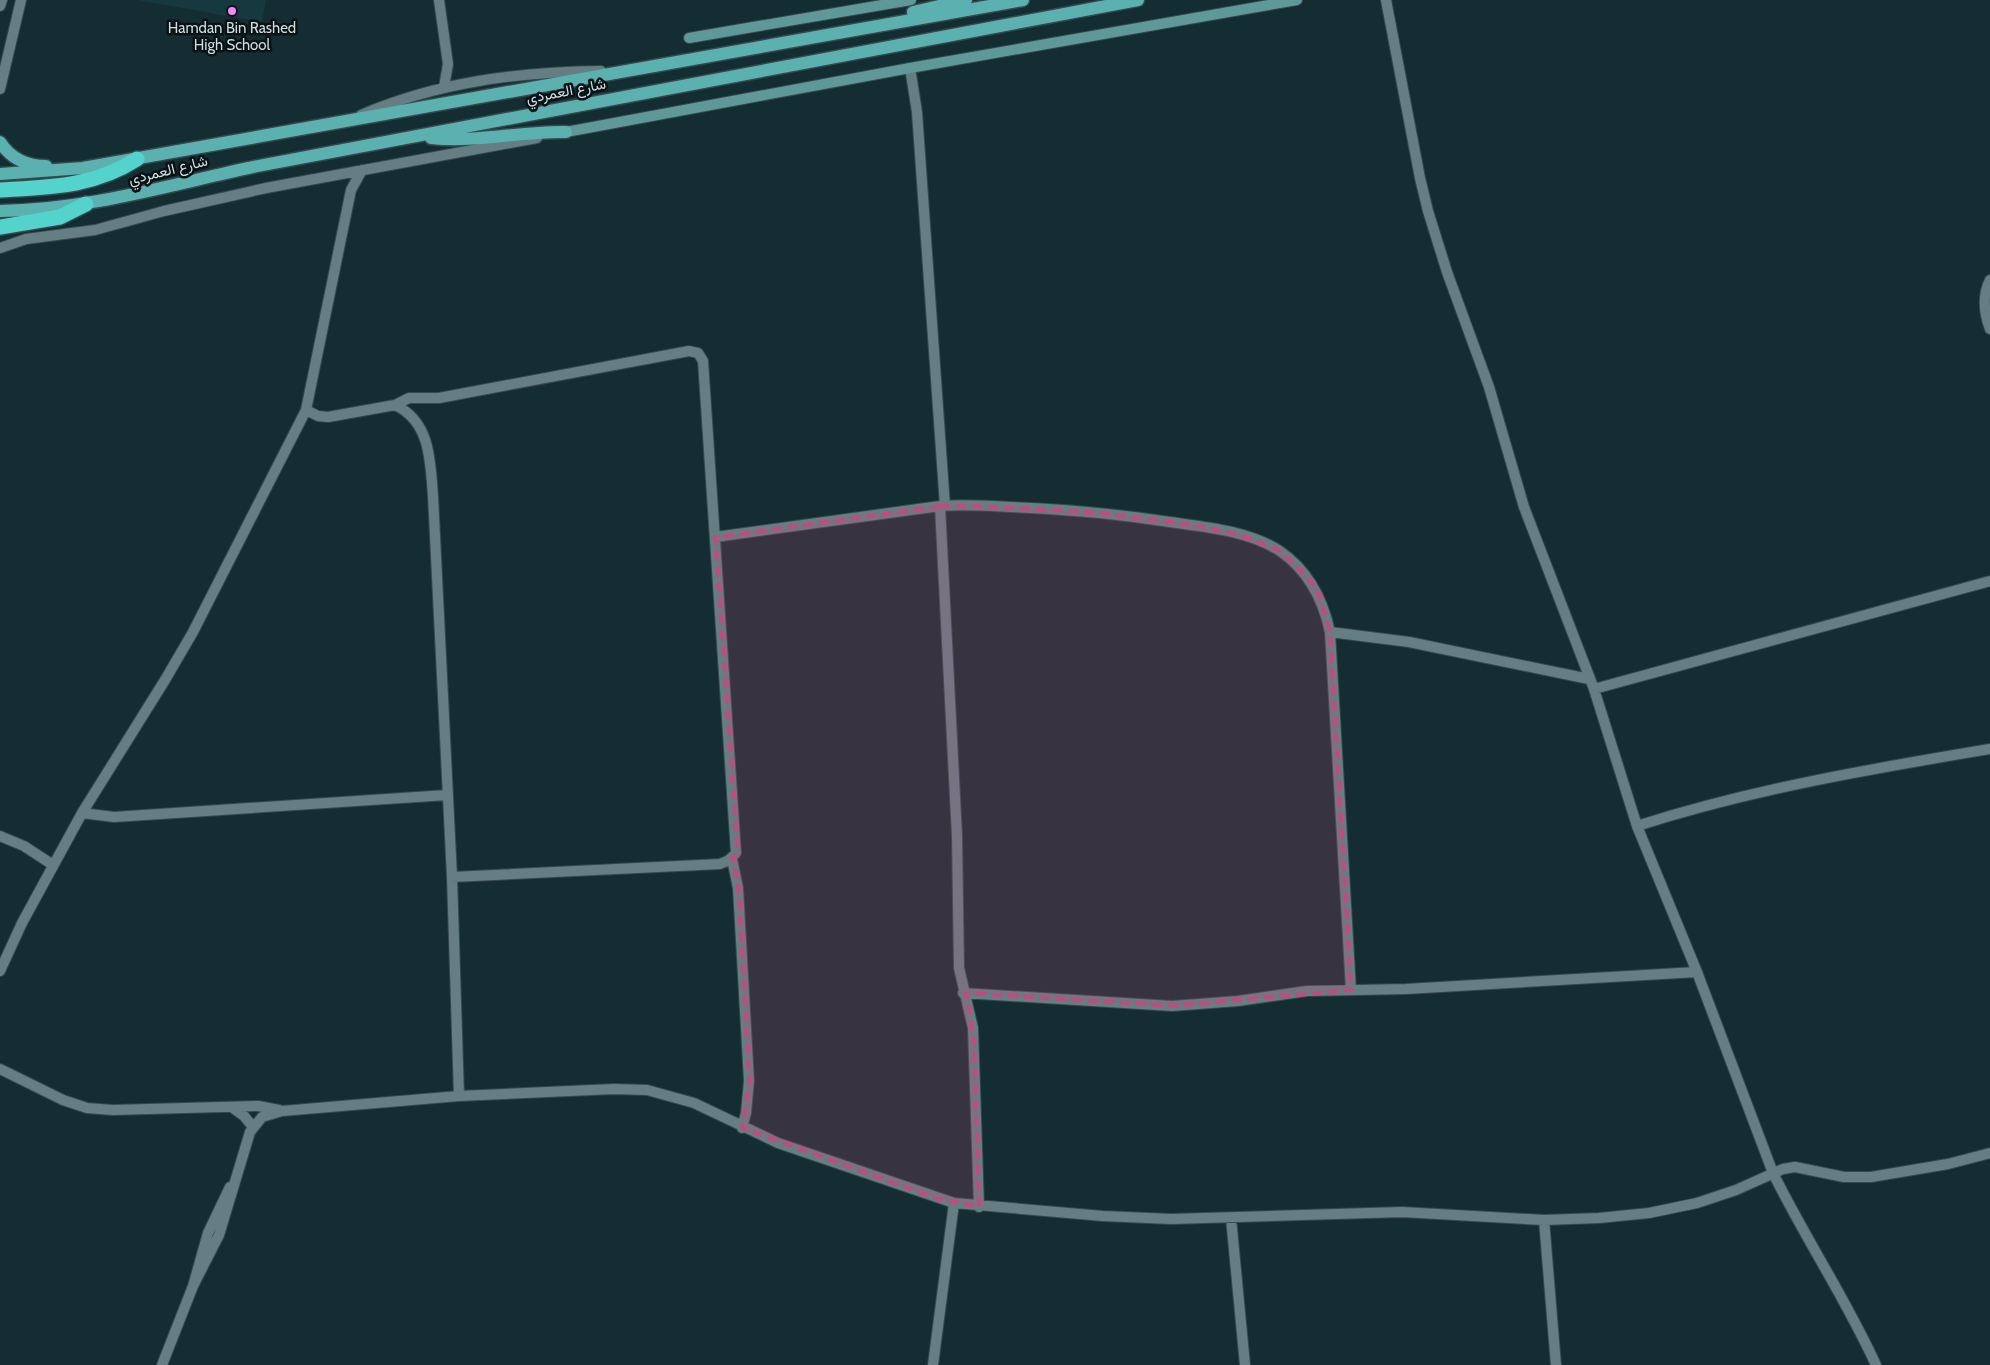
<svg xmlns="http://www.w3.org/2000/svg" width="1990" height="1365" viewBox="0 0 1990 1365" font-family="Cabin,Vazirmatn,sans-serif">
  <rect width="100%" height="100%" fill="#142d32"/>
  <path fill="#16383f" d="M137,0H266L262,22Z"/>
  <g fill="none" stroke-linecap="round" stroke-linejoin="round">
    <g stroke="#36494c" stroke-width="12">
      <path id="street" d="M439,0L448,64L444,87
        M1386,0L1420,178L1428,211L1447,272L1489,387L1524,507L1594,689L1637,826L1697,972L1773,1173C1805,1238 1846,1299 1876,1365
        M0,6L2,0
        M910,68L917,112L945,506
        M0,89L21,0
        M361,115C438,82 518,72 601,71
        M0,248L26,239L95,230L164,211L266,188L537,138
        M1990,280C1982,296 1984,313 1990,329
        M395,405L409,398H439L689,351L698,353L703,361L736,853L729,860L720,864L452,877
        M306,410L318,416L328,417L395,405C431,422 430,461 433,496L452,877L459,1096
        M940,506L957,836L959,968L973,1028L979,1207
        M715,537L940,506C963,504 988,506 1012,507C1065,509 1118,514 1170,522C1206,527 1249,531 1280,551C1309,571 1323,599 1330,632L1351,990
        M1330,632L1409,642L1589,679
        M1594,689L1990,581
        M82,813L114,817L447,795
        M1637,826C1753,789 1870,769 1990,749
        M0,836L24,846L53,865
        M732,859L738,888L749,1081L746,1113L742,1128
        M0,971L22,923L82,813L165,680L193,632L306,410L351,190L362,170
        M963,993L1172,1006L1238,1001L1307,991L1406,989L1697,972
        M0,1069L63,1100L87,1108L113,1110L258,1106L279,1110
        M233,1108L244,1116L253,1127
        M1231,1218L1245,1365
        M1544,1220L1556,1365
        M193,1286L219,1235L250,1132L262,1117L282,1111L459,1096L614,1089L647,1090L694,1103L778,1143L954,1203L1103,1216L1171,1219L1402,1212L1544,1220L1599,1218L1649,1213L1697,1203L1736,1190L1783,1169L1795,1167L1844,1177H1871L1948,1164L1990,1153
        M162,1365L193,1286L208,1233L230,1187
        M933,1365L954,1203"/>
    </g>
    <g stroke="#36494c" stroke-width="12">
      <path id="secondary" d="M689,38L911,0
        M566,132L910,68L1297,0"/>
    </g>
    <g stroke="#36494c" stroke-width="15">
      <path id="primary" d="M913,12L966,0
        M431,138C476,143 521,131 566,132
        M0,142C11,159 26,166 46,166
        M0,174L83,168L1023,0
        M0,211C89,210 172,184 258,166L1138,0"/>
    </g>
    <g stroke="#36494c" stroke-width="18">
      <path id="highway" d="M0,190C51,187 93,187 137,159
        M0,227L60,217L86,204"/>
    </g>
    <use href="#street" stroke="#647e84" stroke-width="10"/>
    <use href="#secondary" stroke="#5f9899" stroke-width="10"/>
    <use href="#primary" stroke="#5ab1af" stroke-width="12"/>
    <use href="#highway" stroke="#53d3cb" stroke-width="15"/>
  </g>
  <path fill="#c5497c" fill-opacity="0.2" stroke="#c5497c" stroke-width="4" stroke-dasharray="10 6" stroke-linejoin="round" d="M940,506H975L1095,512L1188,524L1240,535L1279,550L1308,577L1319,594L1330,632L1351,990L1172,1006L966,993L974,1040L979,1207L937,1199L742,1128L749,1081L738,888L732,859L737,848L715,537Z"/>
  <circle fill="#ef8bf6" stroke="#091315" stroke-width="2" cx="232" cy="11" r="5"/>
  <g text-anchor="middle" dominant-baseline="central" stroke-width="5" stroke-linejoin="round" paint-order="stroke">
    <g font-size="15" fill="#cedcdf" stroke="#091315">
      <text x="232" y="28">Hamdan Bin Rashed<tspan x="232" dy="17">High School</tspan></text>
    </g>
    <g font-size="15" fill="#cedcdf" stroke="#091315">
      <text transform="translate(566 91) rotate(-11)">شارع العمردي</text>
      <text transform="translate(168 170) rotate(-14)">شارع العمردي</text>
    </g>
  </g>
</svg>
